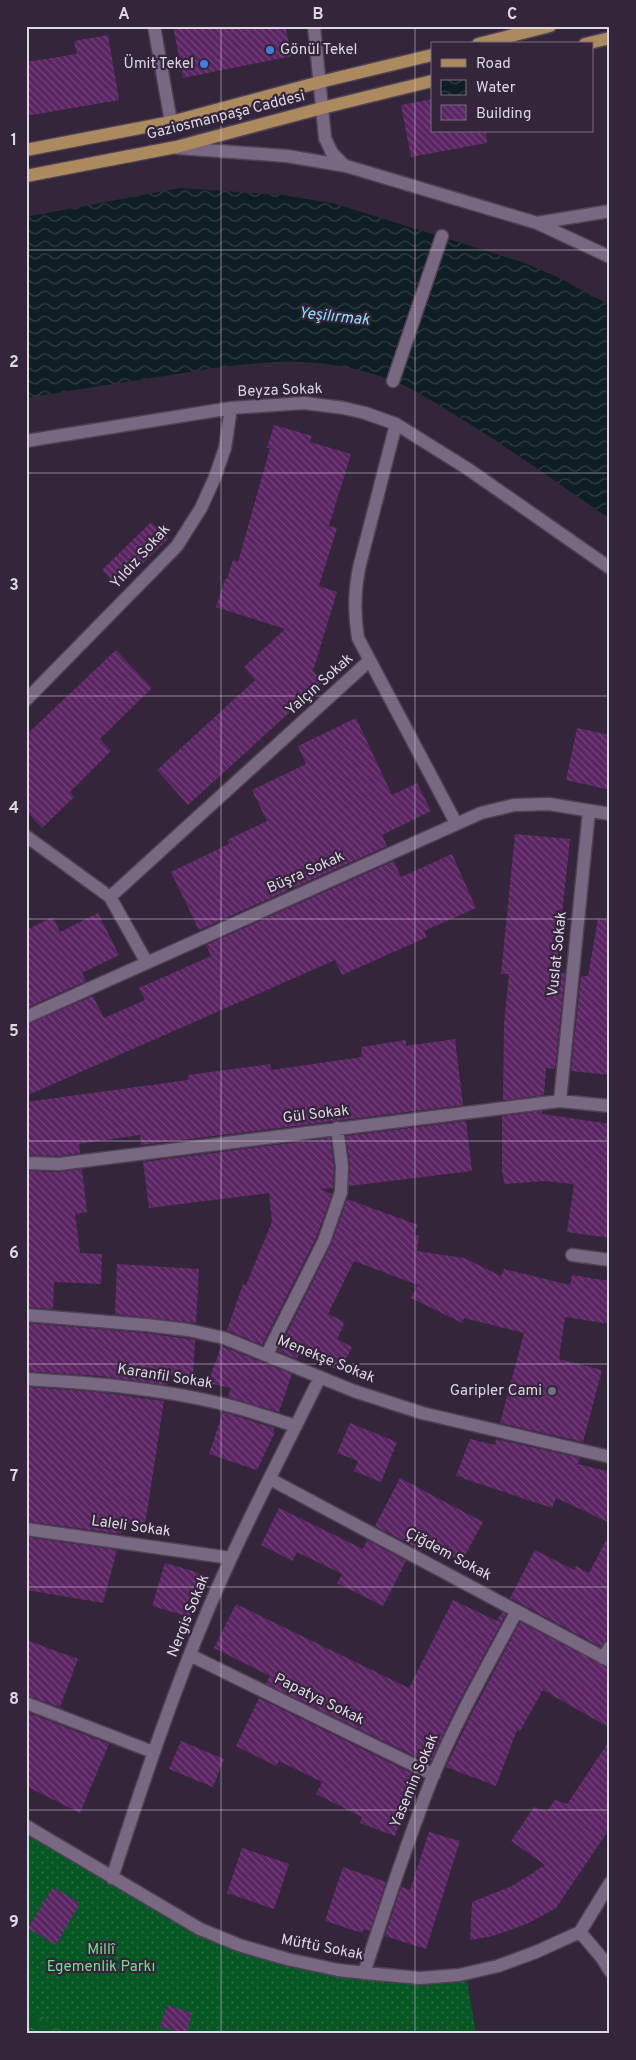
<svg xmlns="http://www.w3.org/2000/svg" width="636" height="2060" viewBox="0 0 636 2060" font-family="Overpass,sans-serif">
  <defs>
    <pattern id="grass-dots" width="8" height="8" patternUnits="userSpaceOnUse" patternTransform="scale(1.25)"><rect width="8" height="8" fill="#065724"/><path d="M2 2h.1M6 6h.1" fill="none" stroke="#2a6e44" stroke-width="1.8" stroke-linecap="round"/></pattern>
    <pattern id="forest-crowns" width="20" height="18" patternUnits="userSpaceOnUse" patternTransform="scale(1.25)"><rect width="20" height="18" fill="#065724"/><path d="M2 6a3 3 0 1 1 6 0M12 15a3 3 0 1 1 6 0" fill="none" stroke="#2a6e44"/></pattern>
    <pattern id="water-waves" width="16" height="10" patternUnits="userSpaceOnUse" patternTransform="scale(1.25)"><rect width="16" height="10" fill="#0f1e23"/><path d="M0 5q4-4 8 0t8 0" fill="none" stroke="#323e43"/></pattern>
    <pattern id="building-back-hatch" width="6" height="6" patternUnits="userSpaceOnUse" patternTransform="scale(1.25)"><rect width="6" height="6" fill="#5b2563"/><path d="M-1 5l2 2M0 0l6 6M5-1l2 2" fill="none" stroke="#724479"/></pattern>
  </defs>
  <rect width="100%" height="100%" fill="#33253a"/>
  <path fill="url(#grass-dots)" d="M26,1826L200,1929L338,1970L466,1973L476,2034H26Z"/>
  <path fill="url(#forest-crowns)" d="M26,2011C42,2012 48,2024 62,2029C73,2033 86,2028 97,2034H26Z"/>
  <path fill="url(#water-waves)" d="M180,188L283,195L336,204L522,262L557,277L610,305V519C559,484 508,447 455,415C435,403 415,389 393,381C316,350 243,363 165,376C119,383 72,390 26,398V217Z"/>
  <path fill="url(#building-back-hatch)" d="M173,26H285L292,56L183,78Z
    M108,35L119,100L26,116V62L77,54L74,41Z
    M432,99V131H486L487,143L411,157L401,105Z
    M274,425L312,436L310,442L351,454L329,526L337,528L319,586L337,592L313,671L323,682L188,805L157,770L255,680L244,667L285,629L216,607L225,579H227L233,560L238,562L270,448H267Z
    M151,522L168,539L119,587L102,570Z
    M116,650L152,688L100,739L111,751L70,792L74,797L42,828L26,811V735Z
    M356,718L392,795L417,783L431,811L382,835L387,846L199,930L171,872L229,844L227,840L267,821L252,790L306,764L298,746Z
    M577,728L610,735V790L566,780Z
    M515,834L570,839L556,972L565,973L555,1069L546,1068L544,1095L503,1100L504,1024L509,974H501Z
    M452,854L476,908L424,931L427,937L342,975L335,960L26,1096V1025L93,996L104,1018L145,1000L139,988L211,956L206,945L394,861L401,877Z
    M98,913L119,955L82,973L86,981L26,1008V930L53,917L60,932Z
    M598,919L610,920V1075L571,1071L581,976H588Z
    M455,1039L463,1105L141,1145L140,1135L79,1144L80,1153L59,1156L26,1155V1102L188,1080V1075L270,1064L271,1070L362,1057L361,1047L406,1040V1046Z
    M542,1111V1114L610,1124V1238L567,1232L574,1184L545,1181L504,1184L503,1174H502V1116Z
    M466,1121L472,1171L349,1186L350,1165L346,1136Z
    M330,1138L334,1166L333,1188L320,1189L332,1194L316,1238L262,1345L227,1330L243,1284L246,1285L272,1222L269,1193L149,1208L143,1162Z
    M82,1169L87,1212L75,1214L80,1253L102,1254L101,1284L54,1282L53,1309L26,1307V1171L59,1172Z
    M347,1199L418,1225L414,1234L419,1236L417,1251L464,1258L501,1276L504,1269L570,1285L572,1275L610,1281V1324L565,1317L559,1359L602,1370L583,1442L500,1423L524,1333L464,1318L462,1323L411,1298L418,1285L354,1261L328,1314L345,1322L337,1339L352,1347L340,1371L300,1352L297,1359L278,1351L331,1245Z
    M117,1264L199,1269L196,1323L115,1314Z
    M26,1323L145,1333L195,1340L193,1380L168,1375L167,1385L100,1376L26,1371Z
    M221,1346L292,1374L279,1412L228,1397L231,1388L208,1383Z
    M26,1387L98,1392L164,1401L145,1525L124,1522L121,1534L26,1521Z
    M223,1412L274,1428L273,1431L275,1432L257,1470L209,1454Z
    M350,1423L397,1442L381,1482L354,1471L358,1461L337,1453Z
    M470,1439L495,1445L496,1439L580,1458L578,1464L610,1472V1523L556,1498L552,1508L456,1476Z
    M400,1478L483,1522L462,1561L417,1538L413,1546L375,1526Z
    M279,1508L363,1549L367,1540L406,1561L383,1606L337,1583L342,1574L297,1552L293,1561L261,1545Z
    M610,1533V1639L606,1640L601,1647L510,1598L535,1550L574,1570L576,1566L589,1573Z
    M26,1537L117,1550L103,1603L26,1590Z
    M165,1563L203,1574L190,1617L152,1606Z
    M453,1600L497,1621L502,1612L506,1614L455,1709L431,1761L424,1759L423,1760L266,1684L270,1676L214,1648L236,1604L409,1688Z
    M520,1622L610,1669V1728L543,1690L520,1731L517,1730L496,1786L446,1767L470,1717Z
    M26,1640L78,1659L60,1707L26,1695Z
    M259,1698L417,1776L395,1836L360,1823L362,1817L316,1794L322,1782L279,1761L276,1766L236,1746Z
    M26,1712L109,1744L80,1813L26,1786Z
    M610,1740V1828L556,1908L527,1924L493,1936L470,1940L472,1902L512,1886L545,1865L511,1841L534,1807L547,1811L555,1800L567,1804Z
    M181,1741L224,1759L213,1787L169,1769Z
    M429,1832L460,1841L426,1949L385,1936L401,1887L410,1890Z
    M242,1848L289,1864L274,1909L227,1893Z
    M343,1867L386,1882L370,1931L364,1929L362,1933L325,1921Z
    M53,1887L80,1903L56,1945L28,1928Z
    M167,2005L192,2013L186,2034L160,2027Z"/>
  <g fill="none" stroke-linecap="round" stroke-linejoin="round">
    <g stroke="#4e4154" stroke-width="15">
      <path id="minor" d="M154,26L171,122
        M314,26L325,138L332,153L345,166
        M178,148L287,156L346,166L537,223L610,257
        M537,223L610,211
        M393,381L442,236
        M396,424L359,568C354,593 354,614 358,638L456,823
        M26,441L231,408L304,403L344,408L365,413L396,424L468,469L610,568
        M26,700L177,546L201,508L215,477L225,448L231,408
        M26,836L110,897L147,963
        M110,897L369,661
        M26,1017L481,813L514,805L549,804L610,814
        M560,1101L589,811
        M26,1163L59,1164L560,1101L610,1106
        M572,1255L610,1260
        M26,1315L146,1325L188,1330L224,1338L354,1391L422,1413L610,1457
        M267,1354L324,1241L341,1192L342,1166L337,1128
        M26,1379C91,1383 156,1388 219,1403C245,1409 270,1418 296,1426
        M270,1479L610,1661
        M26,1529L231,1558
        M190,1655L434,1775
        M603,1658L610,1647
        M26,1703L153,1752
        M26,1826L200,1929L239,1945L287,1959L338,1970L376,1974L420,1978L459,1975L498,1966L536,1952L580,1932L610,1883
        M112,1878C147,1770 183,1661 231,1558C259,1497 291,1437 320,1377
        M580,1932L602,1958L610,1971
        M364,1973C386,1907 407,1841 433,1776C457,1719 488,1665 517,1611"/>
    </g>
    <g stroke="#4e4154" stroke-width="15">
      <path id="major" d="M478,44L550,26
        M585,44L610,38
        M26,150L171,122L320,82L432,55
        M26,176L176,147L322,108L432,81"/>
    </g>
    <use href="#minor" stroke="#796881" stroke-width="12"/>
    <use href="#major" stroke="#ab8a5e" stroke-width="12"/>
  </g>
  <path fill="none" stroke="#dfd6e4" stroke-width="1" stroke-opacity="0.55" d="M221,26V2034M415,26V2034M26,250H610M26,473H610M26,696H610M26,919H610M26,1141H610M26,1364H610M26,1587H610M26,1810H610"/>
  <g fill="#3f7fe0" stroke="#33253a" stroke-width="2">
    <circle cx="270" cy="50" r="5"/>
    <circle cx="204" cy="64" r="5"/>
  </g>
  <circle fill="#6b7280" stroke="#33253a" stroke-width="2" cx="552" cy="1391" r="5"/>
  <g text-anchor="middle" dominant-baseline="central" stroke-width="4.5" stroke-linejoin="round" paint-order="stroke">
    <g font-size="15" fill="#dfd6e4" stroke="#33253a" text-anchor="end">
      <text x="280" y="50" text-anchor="start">Gönül Tekel</text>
      <text x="194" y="64">Ümit Tekel</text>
      <text x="542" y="1391">Garipler Cami</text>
    </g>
    <g font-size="15" fill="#dfd6e4" stroke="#33253a">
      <text transform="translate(226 116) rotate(-14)">Gaziosmanpaşa Caddesi</text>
      <text transform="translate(280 391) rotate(-2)">Beyza Sokak</text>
      <text transform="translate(141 557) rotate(-48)">Yıldız Sokak</text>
      <text transform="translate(320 685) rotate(-42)">Yalçın Sokak</text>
      <text transform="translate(306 873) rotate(-24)">Büşra Sokak</text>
      <text transform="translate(558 954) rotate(-84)">Vuslat Sokak</text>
      <text transform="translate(316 1115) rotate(-7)">Gül Sokak</text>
      <text transform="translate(326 1360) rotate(22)">Menekşe Sokak</text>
      <text transform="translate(165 1377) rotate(9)">Karanfil Sokak</text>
      <text transform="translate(131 1527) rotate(8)">Laleli Sokak</text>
      <text transform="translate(448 1555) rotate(28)">Çiğdem Sokak</text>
      <text transform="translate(189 1616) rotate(-68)">Nergis Sokak</text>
      <text transform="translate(319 1700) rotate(26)">Papatya Sokak</text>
      <text transform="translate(415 1781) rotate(-67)">Yasemin Sokak</text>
      <text transform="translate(322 1948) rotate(11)">Müftü Sokak</text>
    </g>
    <g font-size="15" fill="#76dc8c" stroke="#33253a">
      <text x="101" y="1950">Millî<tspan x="101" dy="17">Egemenlik Parkı</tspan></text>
    </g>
    <g font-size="16" font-style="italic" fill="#8fe0fd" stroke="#33253a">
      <text transform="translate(334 317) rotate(6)">Yeşilırmak</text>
    </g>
  </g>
  <rect width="636" height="2060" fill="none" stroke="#33253a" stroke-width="55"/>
  <rect x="431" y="42" width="162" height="90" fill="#33253a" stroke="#786c7e"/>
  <rect x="441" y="59" width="25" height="8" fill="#ab8a5e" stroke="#786c7e"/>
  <text x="476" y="68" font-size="15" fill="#dfd6e4">Road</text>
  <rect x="441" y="80" width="25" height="15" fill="url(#water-waves)" stroke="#786c7e"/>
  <text x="476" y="92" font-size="15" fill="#dfd6e4">Water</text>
  <rect x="441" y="105" width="25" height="15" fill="url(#building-back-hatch)" stroke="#786c7e"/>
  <text x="476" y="118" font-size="15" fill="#dfd6e4">Building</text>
  <rect x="28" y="28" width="580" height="2004" fill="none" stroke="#dfd6e4" stroke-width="2"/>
  <g font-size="16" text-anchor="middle" font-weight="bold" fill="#dfd6e4">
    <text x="124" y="19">A</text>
    <text x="318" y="19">B</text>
    <text x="512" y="19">C</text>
    <text x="14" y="145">1</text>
    <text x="14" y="367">2</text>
    <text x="14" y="590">3</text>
    <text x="14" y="813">4</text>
    <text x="14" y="1036">5</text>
    <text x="14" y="1258">6</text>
    <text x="14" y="1481">7</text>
    <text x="14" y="1704">8</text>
    <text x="14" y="1927">9</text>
  </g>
</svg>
